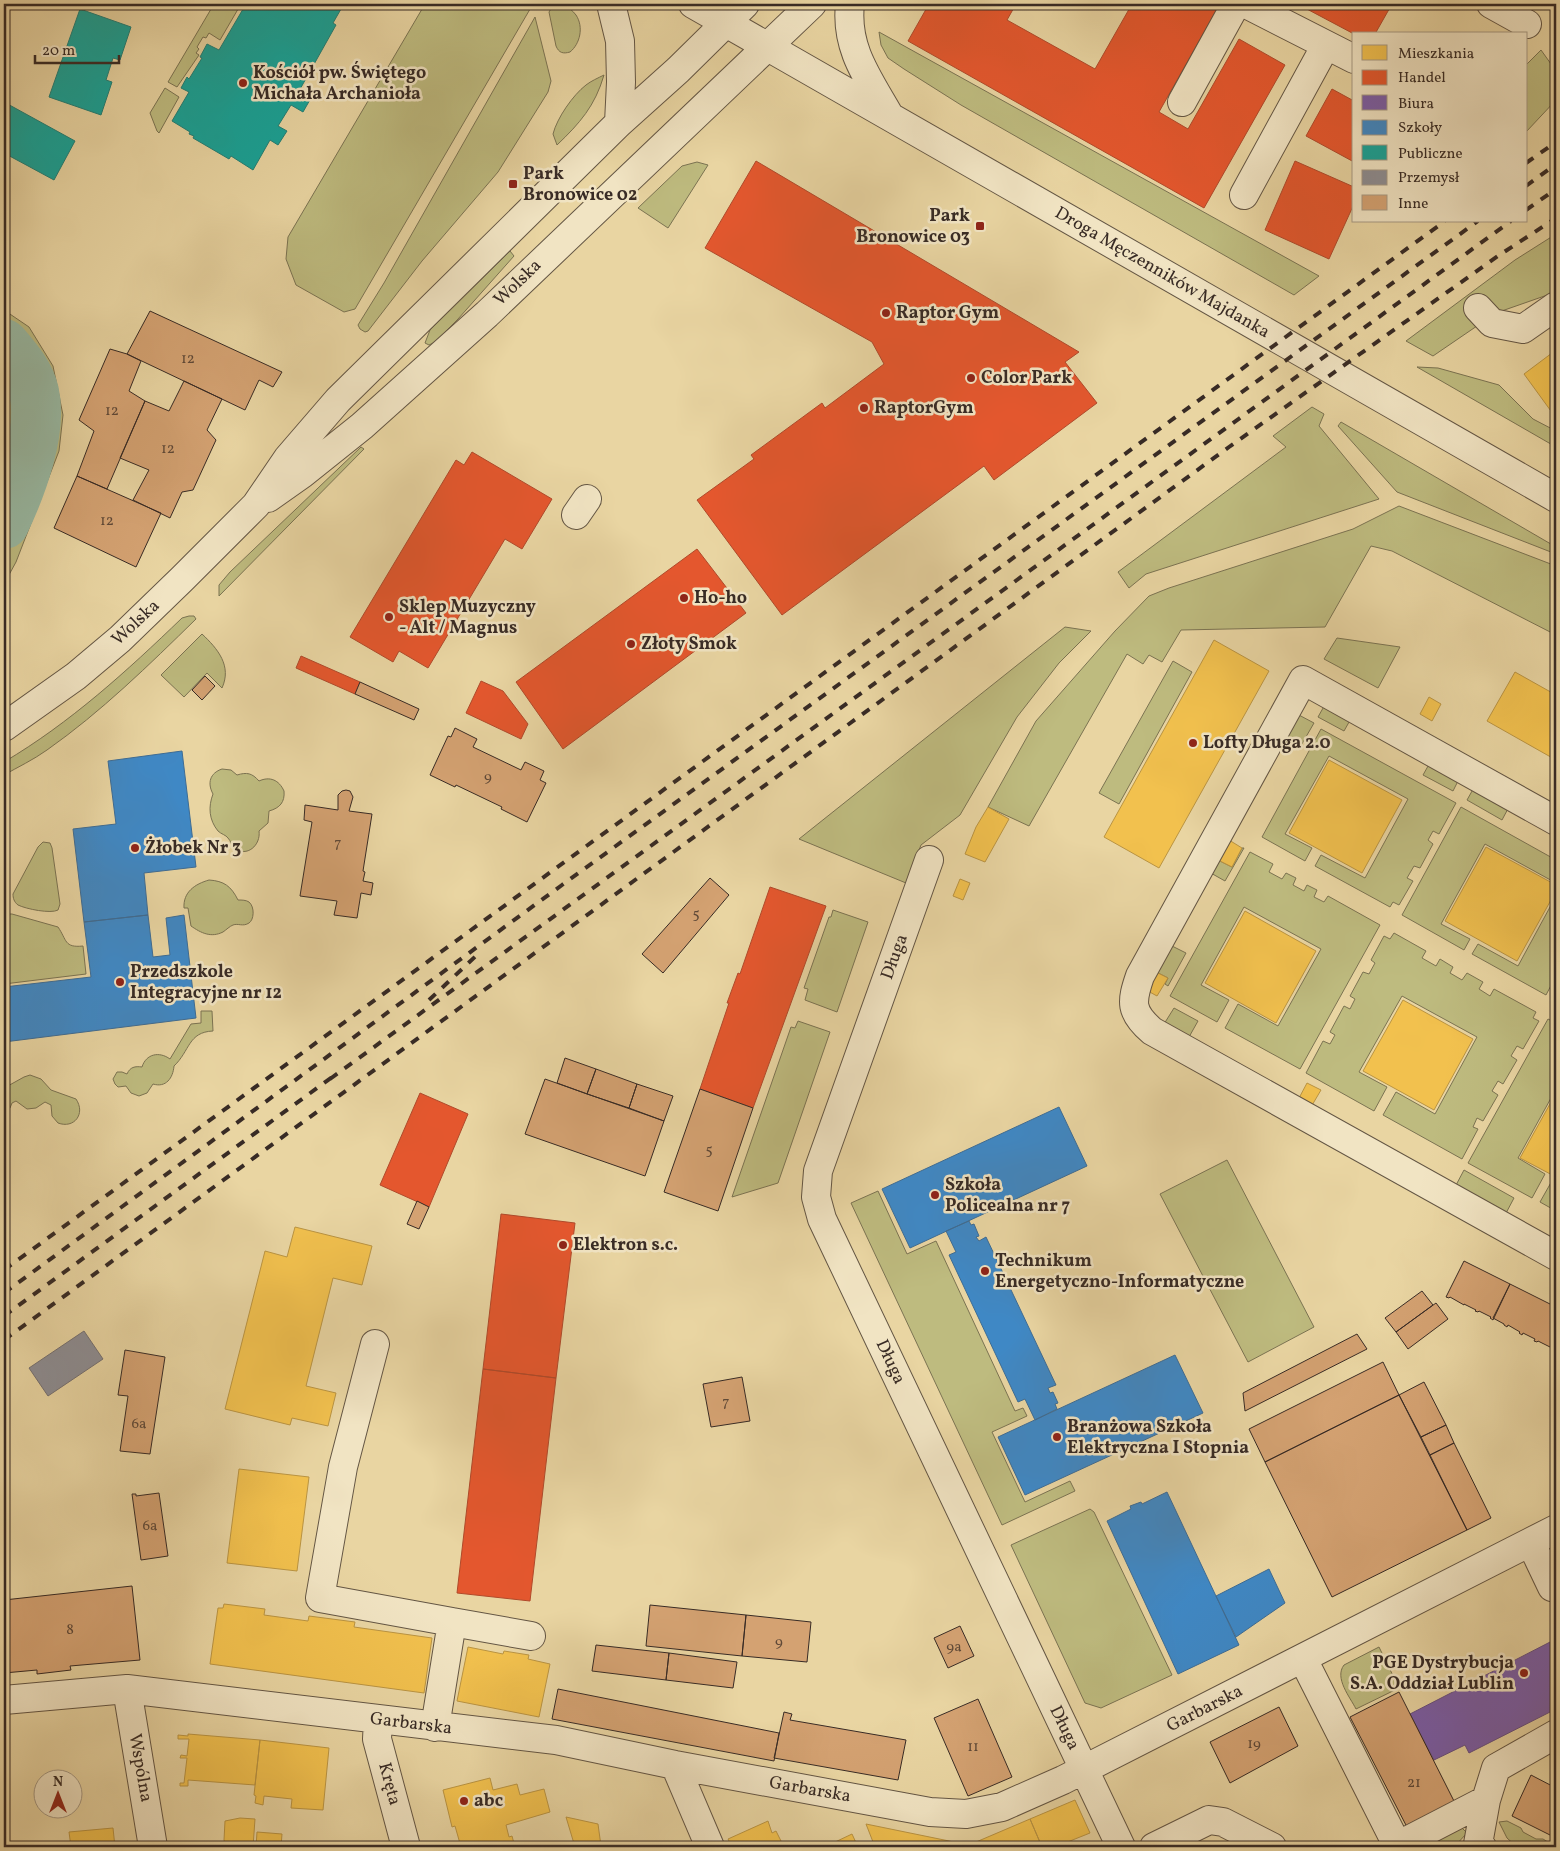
<svg xmlns="http://www.w3.org/2000/svg" width="1560" height="1851" viewBox="0 0 1560 1851" font-family="Vollkorn,serif">
  <rect width="100%" height="100%" fill="#e9d5a2"/>
  <filter id="stains"><feTurbulence type="fractalNoise" baseFrequency=".004" numOctaves="4"/><feColorMatrix values="0 0 0 0 .2 0 0 0 0 .09 0 0 0 0 .02 0 0 0 .5 -.17"/></filter>
  <radialGradient id="worn" r=".72"><stop offset=".6" stop-color="#630" stop-opacity="0"/><stop offset="1" stop-color="#630" stop-opacity=".3"/></radialGradient>
  <path fill="#bebb7f" stroke="#7b7352" d="M214,4H241L220,40L209,33L206,38L203,37L197,47L199,49L196,53L199,55L177,87L168,82Z
    M425,4H533L355,309L344,312L296,285L286,259L288,237Z
    M554,4H564C568,7 573,11 576,15C584,27 580,44 570,52C563,54 559,53 556,46L549,12Z
    M535,17L551,81L548,92L498,172L422,261L368,331L365,332L360,329L358,325L384,283Z
    M879,32L1319,276L1294,295L961,105L904,69L888,58L881,45Z
    M1541,50L1556,71V100L1526,132V65Z
    M604,75C595,106 580,123 557,145L553,134C557,118 573,95 586,85C591,81 598,78 604,75Z
    M165,88L179,97L159,133L157,131L150,113Z
    M697,162L708,165L668,228L638,208L682,166Z
    M1556,234V292L1496,313L1433,356L1406,341L1515,260Z
    M510,251L514,256L458,319L435,342L429,345L425,343L430,330L436,324Z
    M4,310L29,327L53,366L63,415L59,451L16,562L4,584Z
    M1417,367L1438,368L1499,385L1533,419L1556,431V447Z
    M1312,407L1324,414L1319,426L1379,499L1146,574L1129,588L1118,572L1286,447L1273,436Z
    M1341,422L1556,547V554L1397,492L1338,426Z
    M361,447L364,449L219,596V585L230,572Z
    M1399,506L1556,566V635L1392,551L1371,546L1325,627L1181,630L1162,662L1149,655L1143,664L1127,654L1029,826L988,807L1036,721L1115,631L1149,596L1169,588L1353,529Z
    M189,616H194L196,619C149,665 101,712 47,750C33,760 18,767 4,775V762C70,723 127,671 182,618Z
    M1065,627L1091,631L1059,663L1017,717L960,815L921,845L906,883L799,839Z
    M202,634C218,649 232,666 222,688L207,673L184,697L161,675Z
    M1337,638L1400,647L1378,688L1324,659Z
    M1173,661L1192,672L1119,804L1099,793Z
    M1327,701L1353,715L1344,731L1318,717Z
    M1297,714L1314,723L1299,749L1283,740Z
    M1321,729L1456,803L1439,834L1433,831L1428,840L1433,844L1420,868L1414,866L1407,878L1413,881L1399,905L1393,902L1390,907L1315,866L1321,855L1365,878L1408,799L1329,756L1285,834L1312,848L1305,861L1262,837Z
    M1432,759L1458,781L1453,791L1423,775Z
    M222,769L231,770L237,775C247,772 252,773 259,781C270,776 279,780 284,791C285,802 280,808 269,811L268,823L259,831C261,845 247,858 234,848C231,845 231,841 228,838C226,835 221,834 218,831C209,820 208,807 213,794C207,783 210,773 222,769Z
    M1476,784L1511,803L1502,820L1467,800Z
    M1461,807L1556,860V883L1485,844L1441,924L1470,939L1464,950L1402,915Z
    M43,842L50,843L52,848L60,904L58,910C51,914 26,909 18,905C14,902 13,898 13,894L38,847Z
    M1242,848H1244L1225,881L1209,872L1218,860L1232,867Z
    M1250,852L1273,864L1269,872L1282,879L1286,873L1296,878L1293,885L1304,891L1307,885L1317,890L1314,897L1324,902L1328,896L1380,925L1300,1069L1225,1028L1238,1004L1278,1026L1321,949L1244,907L1201,985L1229,1000L1217,1022L1170,996Z
    M209,880C224,881 231,886 238,900C242,900 246,900 249,902C255,907 254,920 249,923C243,927 238,923 233,925C230,926 226,930 223,932C211,938 201,933 191,926L188,908H184C183,892 195,884 209,880Z
    M1556,896V976L1546,995L1472,954L1478,944L1518,966Z
    M833,910L868,922L837,1012L805,1000L808,989L804,988L829,917H831Z
    M7,914H12L58,927C67,940 64,948 83,946L86,974L4,984V917Z
    M1394,933L1426,951L1422,958L1436,966L1440,959L1453,967L1450,973L1462,980L1467,973L1483,982L1479,989L1490,996L1494,989L1536,1012L1533,1018L1539,1021L1523,1049L1517,1046L1511,1056L1517,1060L1503,1084L1498,1081L1492,1091L1498,1095L1483,1121L1477,1118L1473,1127L1478,1129L1462,1159L1383,1115L1396,1092L1435,1114L1477,1037L1402,996L1359,1072L1387,1087L1374,1111L1306,1073L1323,1041L1330,1044L1335,1035L1330,1032L1344,1006L1350,1009L1355,999L1350,996L1363,972L1369,974L1375,963L1371,960L1384,936L1390,939Z
    M1168,944L1186,953L1168,986L1165,984L1168,978L1156,972Z
    M1174,1008L1198,1021L1189,1037L1164,1024Z
    M201,1011H212L213,1031C188,1032 190,1051 174,1066C173,1078 166,1088 153,1084L147,1093L139,1096L131,1093L126,1086L118,1087L115,1084L113,1079L117,1072H122L127,1074C130,1067 135,1066 142,1067C146,1054 159,1051 170,1059L191,1024L201,1023Z
    M1548,1019L1556,1023V1089L1518,1158L1545,1174L1532,1198L1468,1163Z
    M798,1021L830,1032L778,1183L732,1197L791,1027L795,1028Z
    M30,1075L41,1079L51,1090L76,1099C86,1114 74,1129 58,1123L52,1116L51,1105L45,1102L36,1108L27,1109L16,1101L12,1103L10,1108L4,1115V1086L6,1087L24,1077Z
    M1227,1160L1314,1327L1248,1362L1160,1194Z
    M1464,1170L1514,1198L1505,1215L1455,1187Z
    M1553,1179L1556,1181V1211L1540,1202Z
    M878,1191L907,1254L936,1241L1015,1411L1023,1408L1027,1416L992,1432L1025,1502L1070,1481L1075,1491L1002,1525L851,1203Z
    M1090,1509L1094,1512L1172,1675L1101,1708L1085,1703L1011,1545Z
    M1379,1647L1399,1688L1356,1709C1350,1697 1334,1678 1344,1665Z
    M1507,1821L1521,1828L1523,1832L1536,1839H1543L1556,1847H1517L1507,1838L1499,1822Z
    M1462,1828L1467,1833L1454,1847H1422Z"/>
  <path fill="#f2c14e" stroke="#ba9442" d="M1556,350V418L1524,374Z
    M1214,640L1269,671L1159,868L1104,837Z
    M1515,672L1556,695V760L1487,721Z
    M1429,697L1441,704L1432,721L1420,714Z
    M1329,760L1402,800L1362,873L1289,833Z
    M988,807L1009,819L985,862L965,854L976,827Z
    M1229,840L1242,848L1232,867L1218,860Z
    M1486,847L1556,885V891L1517,961L1445,921Z
    M960,879L970,883L963,900L953,896Z
    M1245,911L1316,951L1276,1023L1205,983Z
    M1156,972L1168,978L1157,996L1146,990Z
    M1403,1000L1473,1039L1434,1110L1363,1071Z
    M1307,1083L1321,1090L1311,1107L1298,1100Z
    M1556,1093V1177L1520,1158Z
    M295,1227L372,1246L362,1285L333,1278L306,1386L336,1393L328,1426L292,1418L290,1425L225,1409L265,1251L287,1257Z
    M239,1469L309,1477L297,1571L227,1563Z
    M224,1604L265,1609L264,1615L308,1621L309,1616L355,1622L354,1627L432,1638L424,1693L210,1664L218,1608H223Z
    M468,1647L503,1654L504,1651L529,1655L528,1659L550,1664L539,1717L457,1701Z
    M188,1734L260,1740L255,1785L188,1780V1786H180V1783H184L187,1758H180L181,1755L187,1756L189,1739H178V1735L188,1736Z
    M260,1740L329,1748L323,1810L291,1808L292,1799L264,1796L263,1805L255,1803L256,1796L254,1795Z
    M490,1778L493,1790L517,1784L520,1795L544,1789L550,1812L506,1825L509,1837L512,1836L515,1847H461L455,1826L452,1827L443,1790Z
    M1075,1800L1090,1833L1055,1847H1042L1030,1819Z
    M566,1817L598,1824L601,1846L596,1847H575Z
    M240,1818L255,1819L253,1847H226L224,1840L225,1821Z
    M1030,1819L1042,1847H970L969,1845Z
    M768,1821L772,1833L776,1831L784,1847H732L728,1839Z
    M866,1824L954,1842L956,1847H875Z
    M113,1828L115,1847H71L69,1832Z
    M257,1832L282,1834L281,1847H256Z
    M852,1834L858,1847H835L833,1843Z
    M954,1842L969,1845L970,1847H956Z"/>
  <path fill="#e4572e" stroke="#b04a2b" d="M929,4H1016L1007,20L1095,69L1132,4H1220L1159,112L1188,129L1239,39L1285,65L1204,208L908,41Z
    M1307,4H1392L1375,34H1354L1305,8Z
    M1332,89L1354,101V162L1306,136Z
    M756,161L1079,352L1065,362L1097,403L994,480L984,466L782,615L697,500L754,459L751,455L822,403L825,408L884,364L872,342L705,248Z
    M1295,161L1354,187V204L1329,259L1265,230Z
    M472,452L552,499L522,549L505,539L428,668L399,651L393,662L350,637L456,460L464,465Z
    M697,549L746,613L563,749L516,682Z
    M301,656L360,682L355,694L296,668Z
    M481,681L503,691L528,724L521,739L466,713Z
    M770,887L826,906L753,1108L700,1089L729,1003H727L738,973L740,974Z
    M420,1093L468,1114L429,1207L380,1185Z
    M501,1214L575,1223L556,1378L483,1369Z
    M483,1369L556,1378L530,1601L457,1593Z"/>
  <path fill="#7b5ea7" stroke="#674f80" d="M1554,1640L1556,1644V1709L1469,1753L1465,1745L1434,1760L1410,1714Z"/>
  <path fill="#3f88c5" stroke="#3d6c95" d="M182,751L196,867L144,873L148,915L84,922L73,829L116,824L108,761Z
    M148,915L153,957L170,955L166,918L184,915L196,1018L4,1042V987L91,977L84,922Z
    M1059,1107L1087,1166L910,1248L882,1189Z
    M969,1221L971,1225L974,1224L979,1236L976,1237L979,1241L986,1237L1056,1385L1048,1388L1050,1393L1053,1392L1058,1403L1055,1404L1057,1409L1035,1420L1025,1399L1018,1402L949,1255L956,1252L946,1231Z
    M1175,1355L1203,1413L1025,1495L998,1437Z
    M1167,1492L1239,1645L1178,1674L1107,1521L1131,1509L1130,1506L1141,1502L1142,1504Z
    M1269,1569L1285,1603L1236,1637L1216,1596Z"/>
  <path fill="#17a398" stroke="#217f76" d="M246,4H328L337,10L339,8L341,9L333,23L336,25L299,91L311,98L303,112L291,105L278,126L287,131L278,145L270,140L253,170L231,156L229,159L193,138L194,136L189,134L190,132L172,121L189,92L181,88L187,77L189,79L202,58L200,57L207,44L219,50Z
    M80,9L131,27L120,60L113,58L106,80L112,82L101,115L49,97Z
    M4,102L75,141L54,180L4,153Z"/>
  <path fill="#8d8d92" stroke="#747071" d="M84,1331L103,1359L48,1396L29,1368Z"/>
  <g fill="none" stroke-linecap="round" stroke-linejoin="round">
    <path stroke="#98b9a3" stroke-width="50" d="M4,344C16,358 30,374 34,392C43,431 21,489 4,524"/>
  </g>
  <path fill="#d4a272" stroke="#382b25" d="M150,311L282,372L273,387L259,380L245,410L127,354Z
    M110,349L127,354L141,361L129,391L145,401L107,489L77,476L94,431L79,420Z
    M184,381L222,399L207,430L216,440L193,490L182,492L170,518L133,500L149,470L120,458L145,401L169,411Z
    M77,476L161,513L136,567L54,528Z
    M205,676L215,686L202,700L192,690Z
    M360,682L419,709L414,720L355,694Z
    M455,728L477,739L473,747L521,770L525,762L544,771L540,780L546,783L527,822L501,809L502,807L456,785L455,787L430,775L448,736L451,737Z
    M346,790L350,791L353,797L349,811L372,814L363,871L365,872L363,881L373,883L371,895L361,893L357,918L334,915L337,901L300,896L312,822L304,820L305,805L338,810V795L342,791Z
    M710,878L729,895L663,973L642,954Z
    M565,1058L596,1069L587,1094L557,1083Z
    M596,1069L637,1084L629,1108L587,1094Z
    M545,1079L664,1121L645,1176L525,1134Z
    M637,1084L673,1096L664,1121L629,1108Z
    M700,1089L753,1108L718,1211L664,1192Z
    M417,1201L429,1207L419,1229L407,1224Z
    M1464,1261L1510,1284L1493,1320L1490,1318L1491,1317L1479,1311L1478,1312L1475,1311L1476,1310L1464,1304V1305L1450,1297L1449,1298L1446,1297Z
    M1510,1284L1556,1307V1350L1538,1341L1537,1342L1534,1341L1535,1339L1523,1333L1522,1335L1519,1333L1520,1332L1508,1325L1507,1327L1504,1325V1324L1493,1318Z
    M1422,1291L1433,1305L1396,1332L1385,1318Z
    M1436,1303L1448,1319L1408,1349L1396,1332Z
    M1357,1334L1367,1349L1245,1411L1243,1393Z
    M125,1350L165,1357L150,1454L120,1451L128,1396L118,1395Z
    M1383,1362L1399,1395L1265,1462L1249,1429Z
    M742,1377L750,1421L711,1427L703,1384Z
    M1424,1382L1446,1425L1421,1437L1399,1395Z
    M1399,1395L1467,1530L1332,1597L1265,1462Z
    M1446,1425L1454,1443L1430,1455L1421,1437Z
    M1454,1443L1491,1518L1467,1530L1430,1455Z
    M159,1493L168,1556L141,1560L132,1494H136V1496Z
    M132,1586L140,1660L70,1666L71,1670L37,1674V1670L4,1673V1600Z
    M650,1605L746,1615L742,1656L646,1646Z
    M746,1615L811,1622L807,1662L742,1656Z
    M960,1626L974,1656L948,1668L934,1638Z
    M596,1645L669,1653L666,1680L592,1671Z
    M669,1653L737,1662L733,1688L666,1680Z
    M558,1689L779,1733L774,1761L552,1719Z
    M1399,1692L1456,1805L1408,1829L1350,1717Z
    M978,1699L1012,1777L968,1796L934,1718Z
    M1279,1707L1298,1746L1230,1783L1210,1742Z
    M784,1712L792,1714L790,1720L906,1740L898,1780L774,1758Z
    M1531,1775L1556,1788V1838L1512,1816Z"/>
  <g fill="none" stroke-linecap="round" stroke-linejoin="round">
    <g stroke="#645644" stroke-width="30">
      <path id="minor" d="M611,4L620,41L621,82L619,123
        M693,4L1556,498
        M850,4C845,48 868,78 889,115
        M1246,4L1354,59
        M1491,4L1527,24
        M1182,102L1236,4
        M1244,195L1326,45
        M1478,308L1492,323L1523,329L1556,306
        M268,498L302,474L362,426L487,314L812,4
        M576,515L587,499
        M4,727L76,676L120,639L182,579L256,505L288,458L338,400L619,123L678,70L745,4
        M1556,821L1303,680L1140,976C1131,1002 1130,1012 1152,1031L1556,1256
        M929,860L818,1171L816,1197L822,1219L1121,1847
        M375,1344L343,1467L320,1598L452,1622
        M1531,1543L1552,1587
        M1303,1659L1398,1847
        M127,1689L153,1847
        M4,1700L127,1689L556,1740L675,1765L930,1812L966,1814L1002,1807L1063,1780L1556,1529
        M378,1720L377,1739L406,1847
        M435,1727L452,1622L531,1636
        M675,1765L710,1847
        M1397,1846L1486,1800
        M1154,1847L1209,1820L1223,1822L1272,1847
        M1482,1847L1478,1844L1486,1800L1496,1768L1556,1734"/>
    </g>
    <use href="#minor" stroke="#f1e4c3" stroke-width="28"/>
    <path stroke="#382b25" stroke-width="4" stroke-dasharray="9 9" stroke-linecap="butt" d="M1526,163L1556,142
      M1526,186L1556,164
      M1526,210L1556,189
      M429,1000L478,954
      M330,1079L1511,221
      M4,1270L1445,221
      M4,1293L562,885L1478,221
      M4,1316L335,1075
      M4,1340L1229,447L1498,256L1556,218"/>
  </g>
  <g fill="#8f2418" stroke="#f1e4c3" stroke-width="2">
    <circle cx="243" cy="83" r="5"/>
    <rect x="508" y="179" width="10" height="10" rx="2.5"/>
    <rect x="975" y="221" width="10" height="10" rx="2.5"/>
    <circle cx="886" cy="313" r="5"/>
    <circle cx="971" cy="378" r="5"/>
    <circle cx="864" cy="408" r="5"/>
    <circle cx="684" cy="598" r="5"/>
    <circle cx="389" cy="617" r="5"/>
    <circle cx="631" cy="644" r="5"/>
    <circle cx="1193" cy="743" r="5"/>
    <circle cx="135" cy="848" r="5"/>
    <circle cx="120" cy="982" r="5"/>
    <circle cx="935" cy="1195" r="5"/>
    <circle cx="563" cy="1245" r="5"/>
    <circle cx="985" cy="1271" r="5"/>
    <circle cx="1057" cy="1437" r="5"/>
    <circle cx="1524" cy="1673" r="5"/>
    <circle cx="464" cy="1801" r="5"/>
  </g>
  <g text-anchor="middle" dominant-baseline="central" stroke-width="5" stroke-linejoin="round" paint-order="stroke">
    <g font-size="15" fill="#5f4938">
      <text x="188" y="359">12</text>
      <text x="112" y="411">12</text>
      <text x="168" y="449">12</text>
      <text x="107" y="521">12</text>
      <text x="488" y="777">9</text>
      <text x="338" y="843">7</text>
      <text x="696" y="914">5</text>
      <text x="709" y="1150">5</text>
      <text x="726" y="1402">7</text>
      <text x="139" y="1424">6a</text>
      <text x="150" y="1526">6a</text>
      <text x="70" y="1630">8</text>
      <text x="779" y="1642">9</text>
      <text x="954" y="1647">9a</text>
      <text x="1254" y="1744">19</text>
      <text x="973" y="1747">11</text>
      <text x="1414" y="1783">21</text>
    </g>
    <g font-size="18" font-weight="bold" fill="#382b25" stroke="#f1e4c3" text-anchor="start">
      <text x="253" y="73">Kościół pw. Świętego<tspan x="253" dy="21">Michała Archanioła</tspan></text>
      <text x="523" y="174">Park<tspan x="523" dy="21">Bronowice 02</tspan></text>
      <text x="970" y="216" text-anchor="end">Park<tspan x="970" dy="21">Bronowice 03</tspan></text>
      <text x="896" y="313">Raptor Gym</text>
      <text x="981" y="378">Color Park</text>
      <text x="874" y="408">RaptorGym</text>
      <text x="694" y="598">Ho-ho</text>
      <text x="399" y="607">Sklep Muzyczny<tspan x="399" dy="21">- Alt / Magnus</tspan></text>
      <text x="641" y="644">Złoty Smok</text>
      <text x="1203" y="743">Lofty Długa 2.0</text>
      <text x="145" y="848">Żłobek Nr 3</text>
      <text x="130" y="972">Przedszkole<tspan x="130" dy="21">Integracyjne nr 12</tspan></text>
      <text x="945" y="1185">Szkoła<tspan x="945" dy="21">Policealna nr 7</tspan></text>
      <text x="573" y="1245">Elektron s.c.</text>
      <text x="995" y="1261">Technikum<tspan x="995" dy="21">Energetyczno-Informatyczne</tspan></text>
      <text x="1067" y="1427">Branżowa Szkoła<tspan x="1067" dy="21">Elektryczna I Stopnia</tspan></text>
      <text x="1514" y="1663" text-anchor="end">PGE Dystrybucja<tspan x="1514" dy="21">S.A. Oddział Lublin</tspan></text>
      <text x="474" y="1801">abc</text>
    </g>
    <g font-size="18" fill="#382b25" stroke="#f1e4c3">
      <text transform="translate(1162 273) rotate(30)">Droga Męczenników Majdanka</text>
      <text transform="translate(518 283) rotate(-44)">Wolska</text>
      <text transform="translate(136 623) rotate(-43)">Wolska</text>
      <text transform="translate(895 957) rotate(-70)">Długa</text>
      <text transform="translate(890 1362) rotate(65)">Długa</text>
      <text transform="translate(1205 1709) rotate(-27)">Garbarska</text>
      <text transform="translate(411 1724) rotate(7)">Garbarska</text>
      <text transform="translate(1064 1728) rotate(64)">Długa</text>
      <text transform="translate(140 1768) rotate(80)">Wspólna</text>
      <text transform="translate(389 1784) rotate(75)">Kręta</text>
      <text transform="translate(810 1790) rotate(10)">Garbarska</text>
    </g>
  </g>
  <rect width="1560" height="1851" fill="none" stroke="#e9d5a2" stroke-width="20"/>
  <rect x="5" y="5" width="1550" height="1841" fill="none" stroke="#382b25" stroke-width="2.5"/>
  <rect x="10" y="10" width="1540" height="1831" fill="none" stroke="#382b25"/>
  <rect x="1352" y="32" width="175" height="190" fill="#f1e4c3" stroke="#a79a84"/>
  <rect x="1362" y="45" width="25" height="15" fill="#f2c14e" stroke="#a79a84"/>
  <text x="1398" y="58" font-size="15" fill="#382b25">Mieszkania</text>
  <rect x="1362" y="70" width="25" height="15" fill="#e4572e" stroke="#a79a84"/>
  <text x="1398" y="82" font-size="15" fill="#382b25">Handel</text>
  <rect x="1362" y="95" width="25" height="15" fill="#7b5ea7" stroke="#a79a84"/>
  <text x="1398" y="108" font-size="15" fill="#382b25">Biura</text>
  <rect x="1362" y="120" width="25" height="15" fill="#3f88c5" stroke="#a79a84"/>
  <text x="1398" y="132" font-size="15" fill="#382b25">Szkoły</text>
  <rect x="1362" y="145" width="25" height="15" fill="#17a398" stroke="#a79a84"/>
  <text x="1398" y="158" font-size="15" fill="#382b25">Publiczne</text>
  <rect x="1362" y="170" width="25" height="15" fill="#8d8d92" stroke="#a79a84"/>
  <text x="1398" y="182" font-size="15" fill="#382b25">Przemysł</text>
  <rect x="1362" y="195" width="25" height="15" fill="#d4a272" stroke="#a79a84"/>
  <text x="1398" y="208" font-size="15" fill="#382b25">Inne</text>
  <g transform="translate(58 1794)"><circle r="24" fill="#f1e4c3" stroke="#a79a84"/>
  <path d="M0-4L9 19L0 12L-9 19Z" fill="#8f2418"/>
  <text y="-8" font-size="14" font-weight="bold" text-anchor="middle" fill="#382b25">N</text>
  </g>
  <path d="M35 55v8h84v-8" fill="none" stroke="#382b25" stroke-width="2.5"/>
  <text x="42" y="55" font-size="15" fill="#382b25" stroke="#f1e4c3" stroke-width="4" paint-order="stroke">20 m</text>
  <rect width="100%" height="100%" filter="url(#stains)"/>
  <rect width="100%" height="100%" fill="url(#worn)"/>
</svg>
